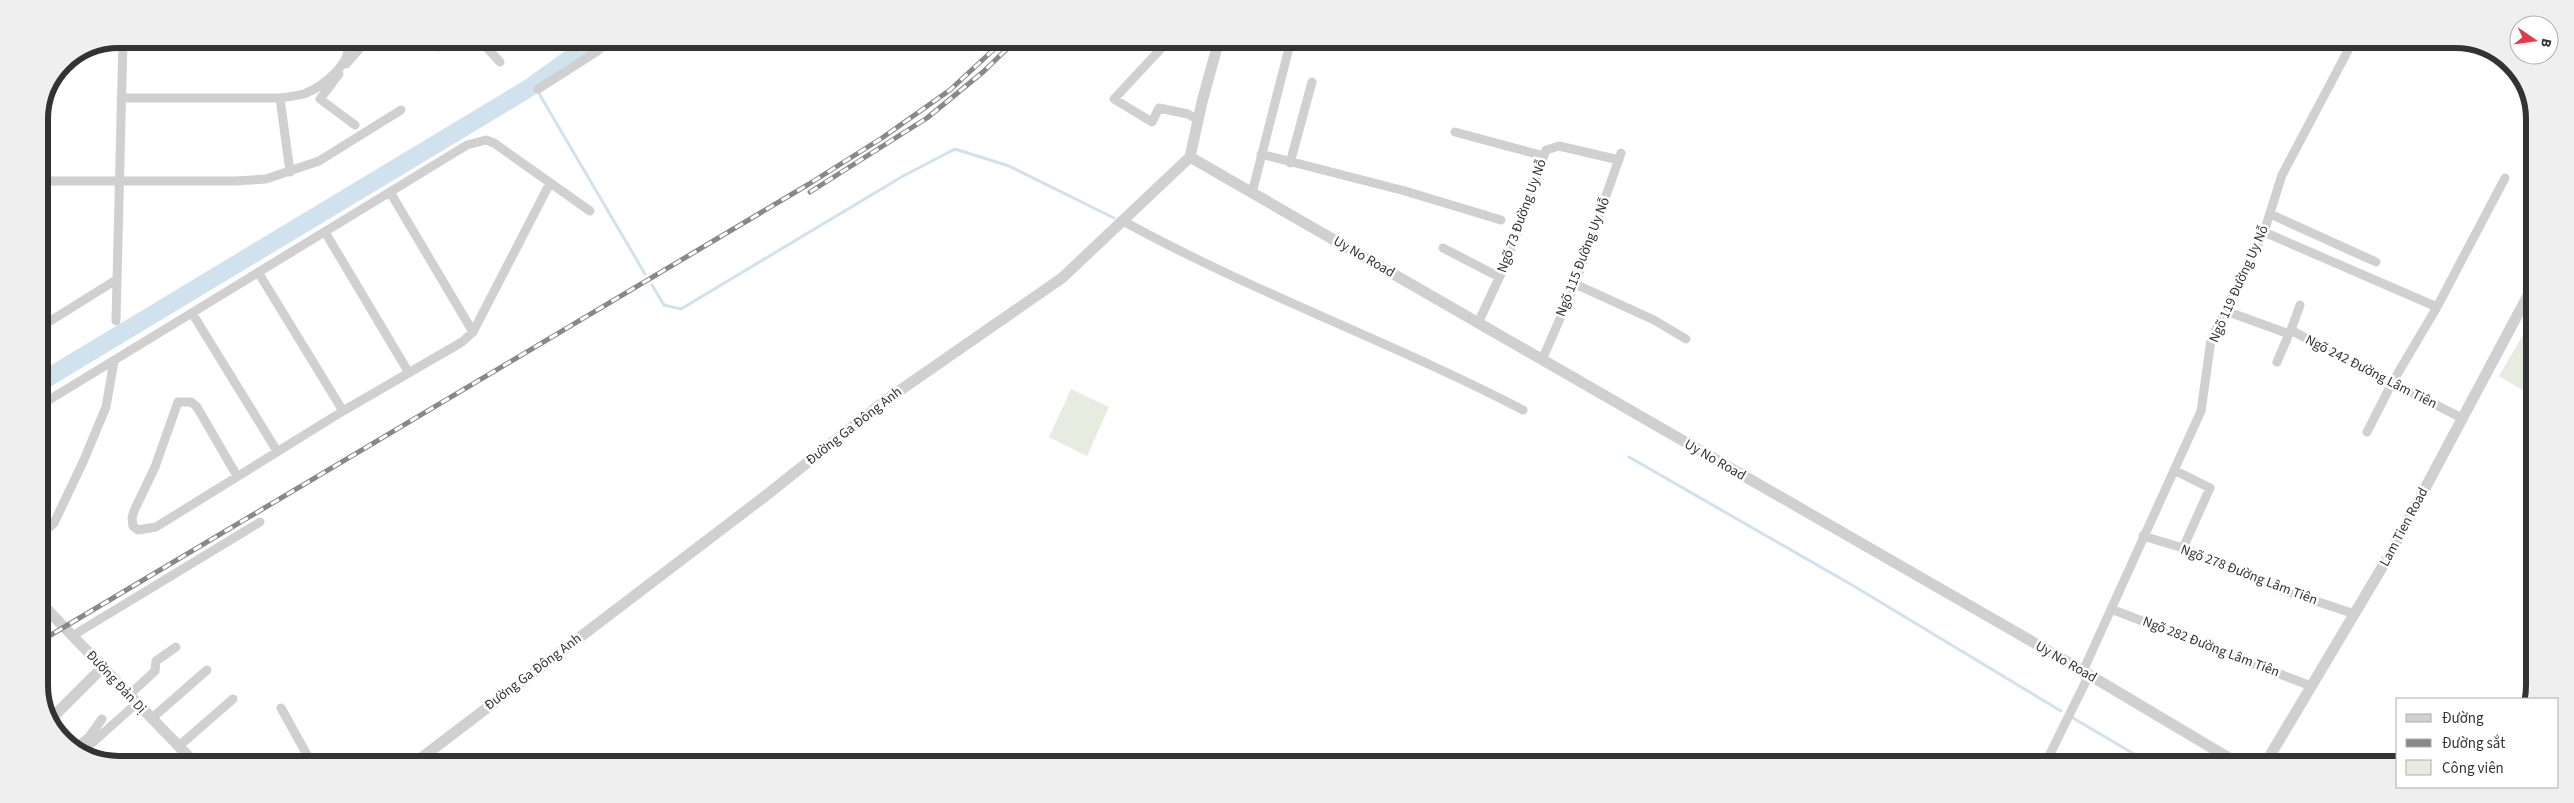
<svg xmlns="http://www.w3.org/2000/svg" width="2574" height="803" viewBox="0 0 2574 803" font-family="'Source Sans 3',sans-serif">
  <rect width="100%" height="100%" fill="#fff"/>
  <path fill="#e6ecdf" d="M2528,326L2534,329V374L2524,391L2499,376Z
    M1071,389L1109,407L1087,456L1049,437Z"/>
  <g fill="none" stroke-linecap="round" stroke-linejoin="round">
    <path stroke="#cfe2ee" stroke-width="3" d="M534,85L645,274
      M652,285L664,305L681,309L903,176L955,149L1009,166L1114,218
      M1629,457L1852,585L2061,711
      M2073,718L2151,764"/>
    <path stroke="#cfe2ee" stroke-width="18" d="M39,383L529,88L597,39"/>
    <path stroke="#d0d0d0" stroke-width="9" d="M428,39L438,47
      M479,39L500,62
      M1169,40L1114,99L1152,122L1159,108L1188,114L1198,120
      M346,64L368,39
      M339,74L320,99L355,125
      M538,89L596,52L611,39
      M121,98H280C287,97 296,96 304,94C322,87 357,61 346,39
      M280,98L290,172
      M1455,132L1544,156
      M1261,154L1405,191L1501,220
      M1290,163L1312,82
      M39,181H235L266,179L319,161L401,110
      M390,192L473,332
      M1252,193L1291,40
      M2270,214L2376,262
      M1123,221C1252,292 1392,342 1523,410
      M325,232L409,373
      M2264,232L2437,307L2392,383L2367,432
      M1443,248L1499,277
      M258,272L343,411
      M1575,284L1654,320L1686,339
      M2437,307L2505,178
      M2226,311L2289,334L2291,330L2344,359L2462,418
      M192,313L277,451
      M116,321L123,39
      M1478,323L1506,263L1546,150L1559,146L1619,160
      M39,328L116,280
      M2291,330L2300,305
      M1542,360L1575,284L1621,153
      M2277,362L2289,334
      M39,406L467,145L486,140L494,143L590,211
      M2174,470L2210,488L2183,548
      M237,476L197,407L191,402H178L155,467L134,511L132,518L133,526L138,530L156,527L343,411L462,342L473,332L550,183
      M39,536L54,523L83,462L106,407L114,361
      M2143,536L2183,548L2282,590L2355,614
      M2111,609L2311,686
      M72,636L260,522
      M2083,671L2201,411L2211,340L2264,232L2282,175L2353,41
      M129,695L155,671L156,661L176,647
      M281,708L311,762
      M51,718L77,747L89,737L102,719
      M151,719L207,670
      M179,746L233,699
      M82,752L137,703
      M2045,764L2089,675"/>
    <path stroke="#d0d0d0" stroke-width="11" d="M1190,157L2071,664L2239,764
      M39,601L194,762
      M51,719L103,667
      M416,762L764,497L886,400L1062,278L1190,157L1202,102L1219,40
      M2265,764L2390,554L2534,284"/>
    <g stroke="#888" stroke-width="5">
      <path id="rail" d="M810,192L927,118L983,72L1016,40
        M39,642L809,184L882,138L950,90L1004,40"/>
    </g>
    <use href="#rail" stroke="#fff" stroke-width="3" stroke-dasharray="9" stroke-linecap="butt"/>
  </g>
  <g text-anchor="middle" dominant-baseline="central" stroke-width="5" stroke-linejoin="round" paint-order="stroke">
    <g font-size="14" fill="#333" stroke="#fff">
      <text transform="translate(1522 216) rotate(-70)">Ngõ 73 Đường Uy Nỗ</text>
      <text transform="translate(1364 257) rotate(30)">Uy No Road</text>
      <text transform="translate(1583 257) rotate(-69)">Ngõ 115 Đường Uy Nỗ</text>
      <text transform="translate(2239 284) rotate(-66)">Ngõ 119 Đường Uy Nỗ</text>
      <text transform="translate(2371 372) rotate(27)">Ngõ 242 Đường Lâm Tiên</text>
      <text transform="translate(854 426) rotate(-38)">Đường Ga Đông Anh</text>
      <text transform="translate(1715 460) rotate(30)">Uy No Road</text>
      <text transform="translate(2404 527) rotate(-62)">Lam Tien Road</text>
      <text transform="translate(2249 575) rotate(21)">Ngõ 278 Đường Lâm Tiên</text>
      <text transform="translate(2211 647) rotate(21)">Ngõ 282 Đường Lâm Tiên</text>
      <text transform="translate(2066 662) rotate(30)">Uy No Road</text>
      <text transform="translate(533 672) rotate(-37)">Đường Ga Đông Anh</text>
      <text transform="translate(116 682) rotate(47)">Đường Đản Dị</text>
    </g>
  </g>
  <path d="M0 0H2574V803H0ZM119 48H2455A71 71 0 0 1 2526 119V685A71 71 0 0 1 2455 756H119A71 71 0 0 1 48 685V119A71 71 0 0 1 119 48Z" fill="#efefef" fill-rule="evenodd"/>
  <path fill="none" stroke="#333" stroke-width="6" d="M119 48H2455A71 71 0 0 1 2526 119V685A71 71 0 0 1 2455 756H119A71 71 0 0 1 48 685V119A71 71 0 0 1 119 48Z"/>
  <rect x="2396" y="698" width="162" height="90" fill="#ffffff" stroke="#adadad"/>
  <rect x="2406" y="714" width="25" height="8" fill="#d0d0d0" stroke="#adadad"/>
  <text x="2442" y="723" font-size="15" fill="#333333">Đường</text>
  <rect x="2406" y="739" width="25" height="8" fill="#888888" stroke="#adadad"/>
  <text x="2442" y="748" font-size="15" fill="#333333">Đường sắt</text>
  <rect x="2406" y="760" width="25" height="15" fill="#e6ecdf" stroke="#adadad"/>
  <text x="2442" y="773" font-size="15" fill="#333333">Công viên</text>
  <g transform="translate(2534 40) rotate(103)"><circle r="24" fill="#ffffff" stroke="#adadad"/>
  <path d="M0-4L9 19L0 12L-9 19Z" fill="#e63946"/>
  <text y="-8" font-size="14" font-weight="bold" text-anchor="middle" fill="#333333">B</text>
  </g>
</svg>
